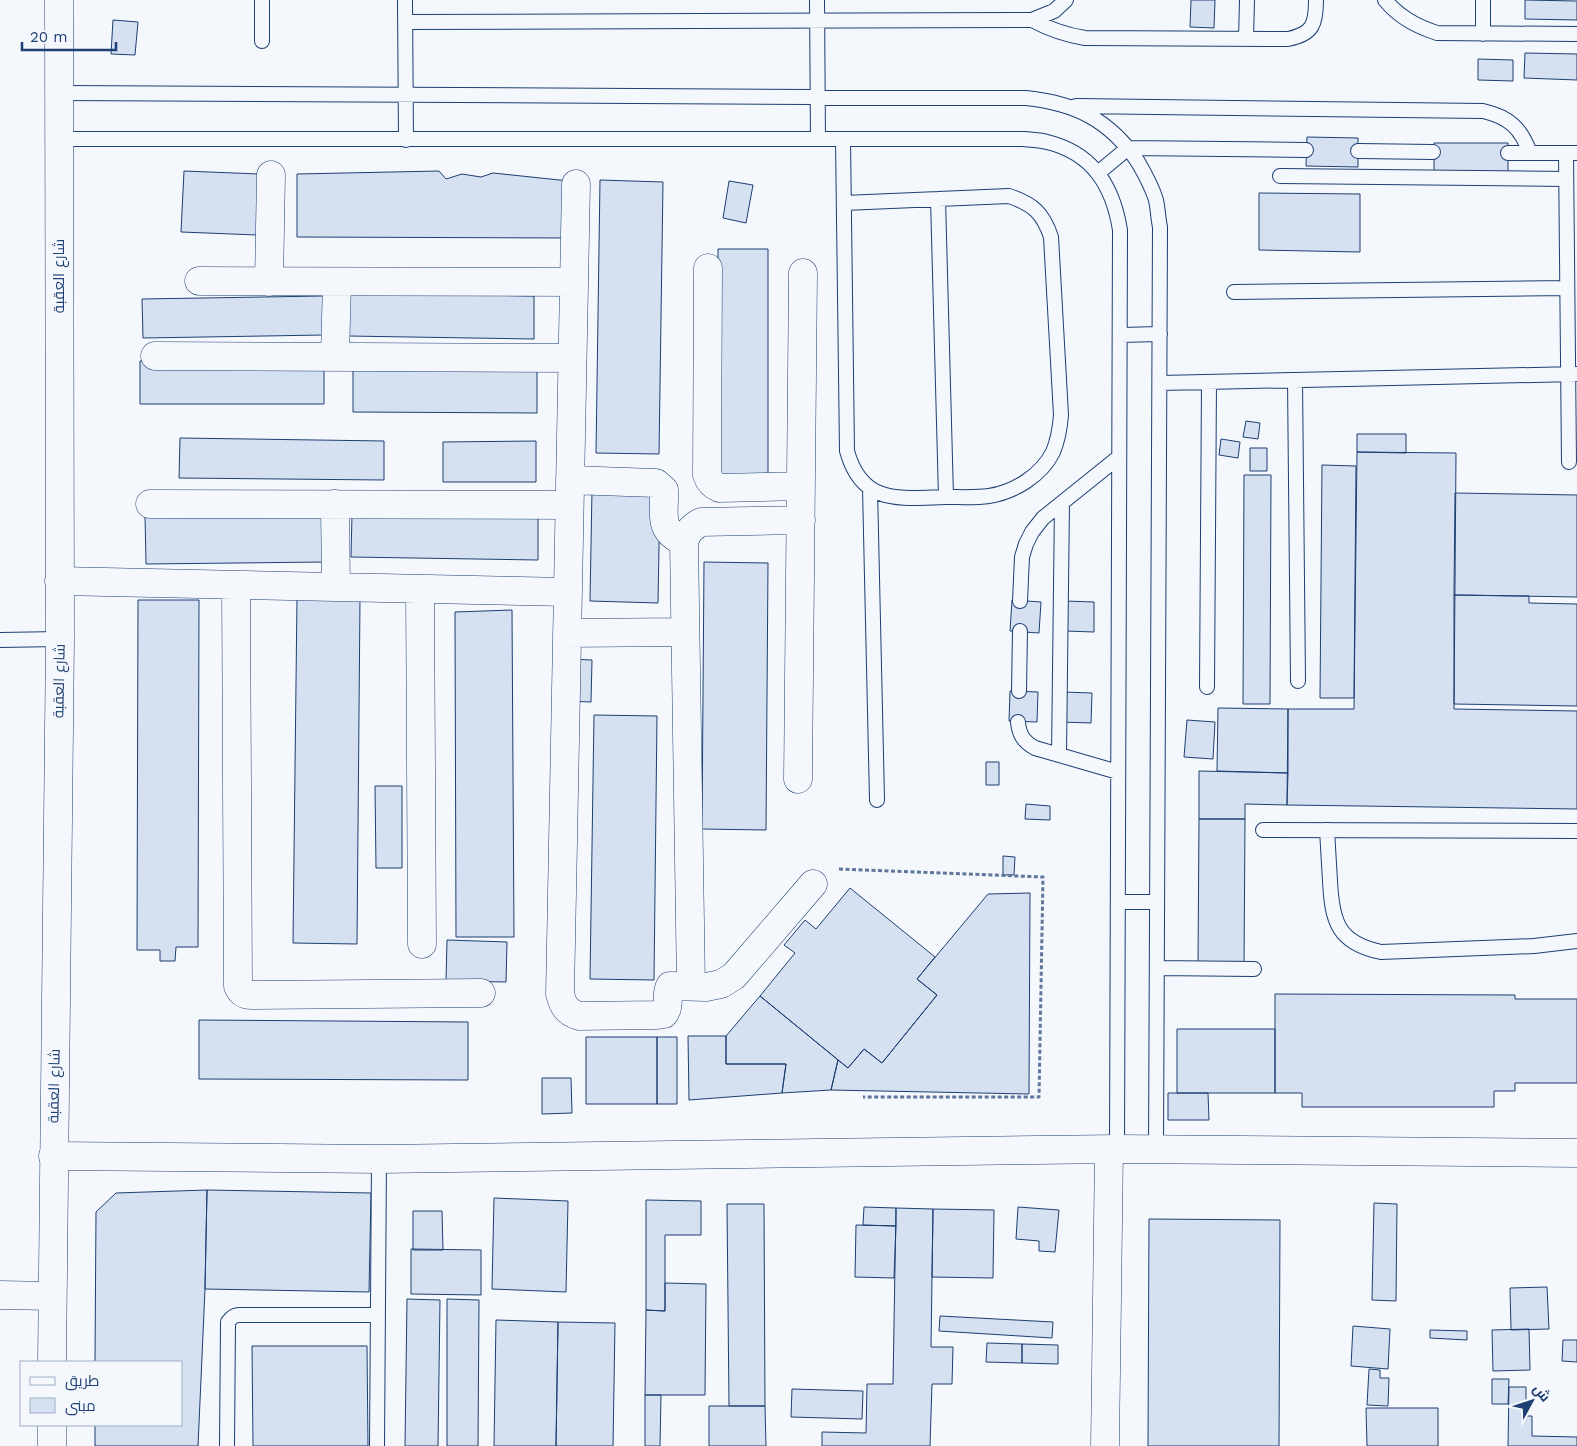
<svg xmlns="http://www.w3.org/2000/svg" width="1577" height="1446" viewBox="0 0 1577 1446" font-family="'Work Sans',Cairo,sans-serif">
  <rect width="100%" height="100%" fill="#f4f7fb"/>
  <path fill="#d5e0f0" stroke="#1d3f73" d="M1191,0H1215L1214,28L1190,27Z
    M1525,0L1577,1V20L1525,19Z
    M113,20L138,22L135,55L111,54Z
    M1525,53L1577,54V80L1524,78Z
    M1478,59L1513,60V81L1478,80Z
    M1307,137L1358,138V167L1306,166Z
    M1434,143H1508V173H1434Z
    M184,171L259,174L257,235L181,232Z
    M439,171L446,179L462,174L481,177L493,173L569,181L568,238L297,237V174Z
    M600,180L663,182L659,454L596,453Z
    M729,181L753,185L746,223L723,218Z
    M1259,193L1360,194V252L1259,250Z
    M718,249H768V479H718Z
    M349,293L534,296V339L348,336Z
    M323,296L324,335L143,338L142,299Z
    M140,361L324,362V404H140Z
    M353,365H537V413L353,412Z
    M1246,421L1260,423L1258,439L1243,437Z
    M1357,434H1406V453L1357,452Z
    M180,438L384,441V480L179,478Z
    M1221,439L1240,442L1238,458L1219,455Z
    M536,441V482H443V442Z
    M1250,448H1267V471H1250Z
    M1357,452L1456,453L1454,709L1577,711V809L1287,805L1288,709H1354Z
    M1322,465L1356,466L1354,698H1320Z
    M1244,475H1271L1270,704H1243Z
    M592,490L660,491L658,603L590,601Z
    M1455,493L1577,495V597L1454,595Z
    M325,512L326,562L146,564L145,515Z
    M352,514L538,517V560L351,557Z
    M704,562L768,563L766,830L702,829Z
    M1454,595L1529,596V603L1577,604V706L1454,704Z
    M297,597L360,598L357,944L293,943Z
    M138,600H199L198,947H176L175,961H160V950H137Z
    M1012,600L1041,602L1039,633L1010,631Z
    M1065,601L1094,602V632L1065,631Z
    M512,610L514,937H456L455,612Z
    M568,659L592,660L591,702L566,701Z
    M1010,691L1038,692L1037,722L1009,721Z
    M1063,692L1092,693L1091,723L1061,722Z
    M1218,708L1288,709V773L1217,771Z
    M594,715L657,716L654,980L590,979Z
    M1187,720L1215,722L1213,759L1184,757Z
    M986,762H999V785H986Z
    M1199,771L1288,773L1287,805L1245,804V819H1199Z
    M375,786H402V868H376Z
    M1026,804L1050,806V820L1025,819Z
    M1199,819H1245L1244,966L1198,965Z
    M1003,856L1015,857L1014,875H1003Z
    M850,888L935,957L917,979L937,995L882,1063L864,1049L848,1068L760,996L795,953L784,945L805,920L816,929Z
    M1030,893L1029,1094L831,1090L838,1060L848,1068L864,1049L882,1063L937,995L917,979L988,894Z
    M447,940L507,942L506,982L446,981Z
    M1275,994L1515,995V999H1577V1083H1515V1091H1494V1107H1302V1093H1275Z
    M760,996L838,1060L831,1090L782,1093L786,1064H726V1036Z
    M199,1020L468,1022V1080L199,1079Z
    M1177,1029H1275V1093H1177Z
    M688,1036H726V1064H786L782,1093L689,1100Z
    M586,1037H657V1104H586Z
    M657,1037H677V1104H657Z
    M542,1078H571L572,1113L542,1114Z
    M1168,1093H1208L1209,1120H1168Z
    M207,1190L205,1289L198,1446H95V1425H181V1362H95L96,1212L116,1193Z
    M207,1190L371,1193L369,1292L205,1289Z
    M494,1198L568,1201L566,1292L492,1289Z
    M646,1200L701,1201V1235H665V1311L646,1310Z
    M1374,1203L1397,1204L1396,1301L1372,1300Z
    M727,1204H764L765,1406H729Z
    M864,1207L896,1208V1226L863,1225Z
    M1018,1207L1059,1210L1055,1252L1039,1251V1241L1016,1239Z
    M896,1208L933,1209L931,1347H953L952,1384H932L930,1446H822V1432L866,1433L867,1384H893Z
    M933,1209L994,1210L993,1278L932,1277Z
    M413,1211H442L443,1250H413Z
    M1149,1219L1280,1220L1279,1446H1148Z
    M856,1225L896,1226L894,1278L855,1277Z
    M411,1249L481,1250V1295L411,1294Z
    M665,1283L706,1284L705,1395H645L646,1310L665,1311Z
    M1547,1287L1549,1329L1511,1330L1510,1288Z
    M407,1299L440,1300L438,1446H405Z
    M447,1299L479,1300L478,1446H447Z
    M940,1316L1053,1322L1052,1338L939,1331Z
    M496,1320L558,1322L556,1446H494Z
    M558,1322L615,1323L613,1446H556Z
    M1353,1326L1390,1329L1388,1369L1351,1366Z
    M1529,1329L1530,1370L1493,1371L1492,1330Z
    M1430,1330L1467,1331V1340L1430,1338Z
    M1563,1340H1577V1362L1562,1361Z
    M987,1343L1022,1344V1363L986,1362Z
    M1022,1344L1058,1345V1364L1022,1363Z
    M252,1346H367L368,1446H253Z
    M1369,1369L1380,1370V1378H1389L1388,1406L1367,1405Z
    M1492,1379H1509L1508,1404H1492Z
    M1509,1387H1526V1416H1532V1436L1577,1437V1446H1508Z
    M792,1389L863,1391L862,1419L791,1417Z
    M645,1395H661L660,1446H645Z
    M709,1406H765L766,1446H709Z
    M1366,1408H1438V1446H1367Z"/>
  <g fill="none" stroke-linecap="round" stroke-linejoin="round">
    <g stroke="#1d3f73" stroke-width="16">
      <path id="service" d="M262,0V41
        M405,0L406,140
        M817,0L818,139
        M1385,0C1399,17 1416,26 1437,33L1577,34
        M1032,20C1049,29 1066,35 1085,38L1288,39C1313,34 1316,24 1316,0
        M405,22L1032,20L1054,11L1066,0
        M1483,34V0
        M1246,39L1247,0
        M60,93L1026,98C1075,103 1110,120 1138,162C1145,174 1152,187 1156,200C1158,209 1158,218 1160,227L1156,1150
        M1076,106L1483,111C1509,117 1521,128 1530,153
        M59,139H1024C1031,140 1040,140 1047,142C1093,153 1113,186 1120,230L1117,1149
        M843,139L847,451C862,506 901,498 946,497C960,497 975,498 989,496C1014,492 1041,476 1053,452C1058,440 1060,428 1061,415L1051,237C1043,213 1033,204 1009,196L844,203
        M1358,151L1433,152
        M1508,153H1577
        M1566,153L1569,462
        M1098,173L1128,148L1306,150
        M1280,176L1566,179
        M938,199L946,497
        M1234,292L1567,288
        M1120,335L1160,334
        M1295,380L1298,681
        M1160,383L1577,374
        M870,488L877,800
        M1020,601L1022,557L1026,544L1032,532L1043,518L1119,457
        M0,640L60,639
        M1207,687L1209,382
        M1019,691L1020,631
        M1018,722C1019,735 1024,742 1035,748L1118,772
        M1059,755L1062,503
        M1263,830L1577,831
        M1327,830C1328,847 1329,864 1330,881C1332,922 1338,943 1381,952L1534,946L1577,941
        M1118,902H1157
        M1157,968L1254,969
        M227,1446L228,1322C232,1317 234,1315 240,1315H377
        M377,1446L379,1159"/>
    </g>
    <g stroke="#1d3f73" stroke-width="29">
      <path id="minor" d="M576,184L560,994C563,1006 567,1012 579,1016L657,1015L664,1014C671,1005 665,995 670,986L706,987L721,984L734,976L813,884
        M708,268L707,475C709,481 712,485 719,488L801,486
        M199,281L574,282
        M269,282L271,175
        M155,356L572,358
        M335,356L337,282
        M570,480L656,483L664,490C665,514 657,530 684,542
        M150,504L569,505
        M335,504L336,587
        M59,581L568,592
        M236,585L238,986C241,993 244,995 252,995L481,993
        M420,589L422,944
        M567,633L685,632
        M798,779L803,273
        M691,986L684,542C687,532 692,527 701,522L801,520
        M53,1156L379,1159L1117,1149L1577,1153
        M0,1295L52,1296
        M1105,1446L1109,1150"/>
    </g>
    <g stroke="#1d3f73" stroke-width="29">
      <path id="tertiary" d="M52,1362L60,639L59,0
        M52,1446V1425"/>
    </g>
    <path stroke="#5e769c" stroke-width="3" stroke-dasharray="4 2.5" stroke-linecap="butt" d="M839,869L1043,877L1039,1097H863"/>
    <use href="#service" stroke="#f4f7fb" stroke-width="14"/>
    <use href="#minor" stroke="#f4f7fb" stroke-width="28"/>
    <use href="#tertiary" stroke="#f4f7fb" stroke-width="28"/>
  </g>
  <g text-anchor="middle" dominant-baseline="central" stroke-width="4" stroke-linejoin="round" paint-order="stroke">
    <g font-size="15" fill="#1d3f73" stroke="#f4f7fb">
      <text transform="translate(59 276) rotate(-90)">شارع العقبة</text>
      <text transform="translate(59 681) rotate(-89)">شارع العقبة</text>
      <text transform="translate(54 1086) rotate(-89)">شارع العقبة</text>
    </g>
  </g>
  <rect x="20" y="1361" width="162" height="65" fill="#f4f7fb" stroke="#9eadc5"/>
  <rect x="30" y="1377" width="25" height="8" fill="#f4f7fb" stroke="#9eadc5"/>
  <text x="65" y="1386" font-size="15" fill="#1d3f73">طريق</text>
  <rect x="30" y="1398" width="25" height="15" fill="#d5e0f0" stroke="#9eadc5"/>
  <text x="65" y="1411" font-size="15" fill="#1d3f73">مبنى</text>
  <g transform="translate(1532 1401) rotate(50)" stroke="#f4f7fb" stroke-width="4" paint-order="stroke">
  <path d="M0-4L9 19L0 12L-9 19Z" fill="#1d3f73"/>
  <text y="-8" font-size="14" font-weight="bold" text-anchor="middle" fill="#1d3f73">ش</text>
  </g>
  <path d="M22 42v8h94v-8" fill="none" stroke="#1d3f73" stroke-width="2.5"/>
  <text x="30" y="42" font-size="15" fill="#1d3f73" stroke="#f4f7fb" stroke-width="4" paint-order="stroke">20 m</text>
</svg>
